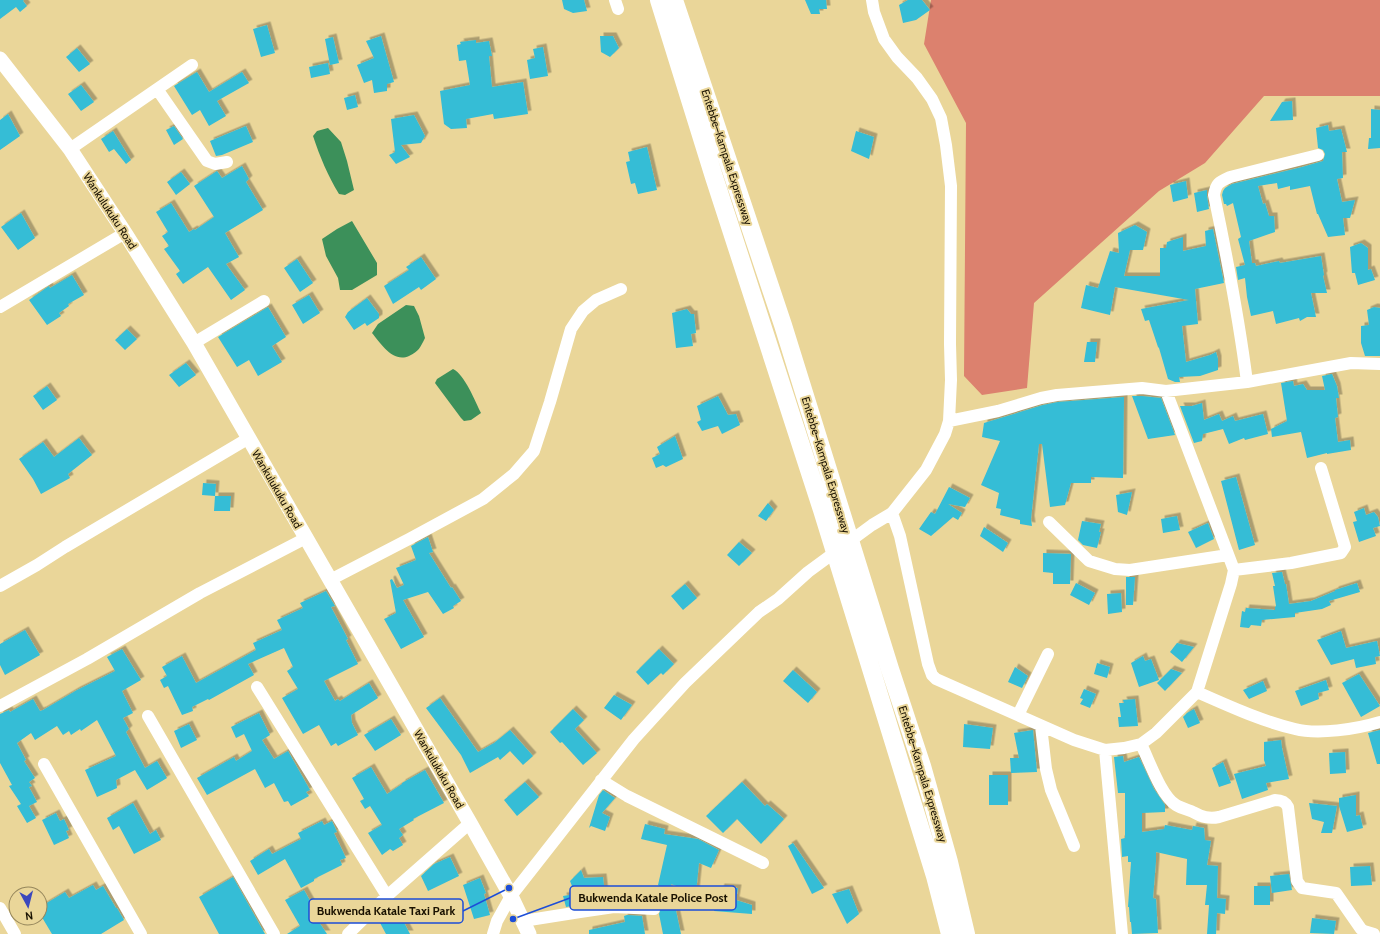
<svg xmlns="http://www.w3.org/2000/svg" width="1380" height="934" viewBox="0 0 1380 934" font-family="Cabin,sans-serif">
  <defs>
    <filter id="shadow"><feDropShadow dx="3.5" dy="-3.5" stdDeviation="0" flood-color="#0004"/></filter>
  </defs>
  <rect width="100%" height="100%" fill="#ead699"/>
  <path fill="#dc816e" d="M931,0H1380V96H1264L1205,163L1159,191L1034,303L1027,388L982,395L964,376L966,123L924,44Z"/>
  <path fill="#3c905a" d="M328,128L341,142L347,161L354,190L345,195L339,194C328,176 320,157 313,136L317,131Z
    M352,221L377,263V275L352,290H340L338,278L326,256L322,239L337,229Z
    M406,305L414,306L419,316L425,338C420,348 419,351 409,356C393,363 381,344 372,333L378,324Z
    M453,369C465,375 475,401 481,413L471,420L464,421L461,418L435,383L437,379Z"/>
  <path fill="#34bdd6" filter="url(#shadow)" d="M0,0H24L23,1L27,6L20,12L16,7L0,19Z
    M562,0H584L587,11L573,13L564,9Z
    M805,0H826L827,9H819L820,14H811Z
    M908,0H922L930,10L916,20L903,23L899,5Z
    M267,25L275,53L261,57L253,29Z
    M381,36L394,82L387,84V91L374,93L372,80L364,83L357,65L374,58L366,41Z
    M600,36H613L619,48L610,57L601,52Z
    M333,37L339,63L330,65L325,39Z
    M476,40V43L489,41L492,56H489L492,87L523,82L528,114L494,119L493,114L466,119L467,128L451,129L444,124L440,91L470,85L466,60L459,61L457,45L461,44L460,42Z
    M543,47L548,76L530,79L527,60L535,58L533,49Z
    M77,48L90,64L79,72L66,57Z
    M328,63L330,74L311,78L309,67Z
    M197,72L209,92L242,72L249,83L217,101L226,116L209,126L200,110L192,115L174,86Z
    M81,85L94,102L81,111L68,94Z
    M355,95L358,107L347,110L344,98Z
    M1292,101L1293,120L1270,121L1282,102Z
    M1371,109L1380,110V148L1368,149L1369,138H1371Z
    M8,114L20,136L0,150V120Z
    M414,115L425,136L421,143L401,145L410,157L396,164L389,155L395,152L391,119Z
    M1328,125L1329,131L1341,129L1347,152H1342L1343,178L1337,179L1342,202L1355,200L1350,218H1343L1345,235L1328,237L1318,214H1317L1310,186L1290,190V186L1278,189L1277,183L1258,186L1263,204L1265,203L1269,216H1274L1275,232L1249,241L1252,263H1255L1256,266L1279,261L1280,263L1321,256L1324,275L1323,276L1327,293H1311L1316,317H1307L1300,321L1299,318L1276,324L1273,311L1251,316L1247,297L1245,278L1238,280L1236,267L1245,265L1238,239L1241,237L1233,203L1227,206L1226,204H1224L1222,195L1223,191L1225,188L1232,184L1302,167L1323,161L1325,154L1323,150L1318,148L1316,128Z
    M174,126L183,139L174,145L166,130Z
    M246,126L253,142L222,155L216,156L210,141Z
    M113,131L131,160L126,164L114,149L109,152L101,139Z
    M856,131L874,137L869,159L851,151Z
    M647,147L657,190L638,194L635,183L631,184L626,162L630,161L628,152Z
    M242,166L249,179L246,182L263,210L225,233L239,257L226,264L245,290L231,300L208,267L183,284L176,274L180,271L164,249L169,246L162,236L168,232L156,212L171,203L189,232L194,229L195,230L214,217L194,186L217,171L222,178Z
    M181,172L190,184L176,195L167,182Z
    M1186,181L1188,198L1173,202L1170,185Z
    M1207,190V196L1209,209L1197,212L1194,193Z
    M21,213L35,238L18,250L1,227Z
    M1135,225L1147,232L1143,250H1130L1124,276H1160V248H1166L1167,242L1183,237V251L1206,246L1205,231L1213,229L1224,283L1195,289L1198,324L1182,326L1186,362L1210,355L1216,352L1218,359V370L1200,376L1179,377L1180,382H1175L1168,379L1159,348L1158,347L1149,320L1145,321L1141,309L1189,300L1115,287L1110,315L1081,308L1086,285L1098,288L1110,251L1119,253L1118,233Z
    M1361,243L1368,248V270L1371,269L1375,280L1358,285L1355,273H1352L1350,247Z
    M421,257L436,279L421,290L419,287L393,304L384,286L409,270L406,267Z
    M297,259L313,283L300,292L284,268Z
    M72,275L84,295L68,304L69,306L59,313L61,316L47,325L29,300L49,286L50,288Z
    M309,295L320,313L303,324L292,305Z
    M367,298L379,314V318L367,326L365,323L354,330L345,317L348,312Z
    M268,307L286,337L272,346L282,362L258,376L249,360L237,367L218,337Z
    M1374,307L1380,308V356H1365L1361,343V326L1369,325L1367,310Z
    M687,309L691,314H694L696,333L691,334L693,346L676,348L672,313Z
    M127,329L137,339L125,350L115,340Z
    M1087,342H1097L1095,362H1084Z
    M186,363L196,375L179,387L169,375Z
    M1332,374L1337,386L1339,398H1336L1338,417L1335,418L1338,442L1350,440L1351,450L1327,454V453L1307,458L1301,432L1272,437L1271,429L1287,421L1281,383L1293,381L1294,386L1303,384L1307,390H1325L1322,376Z
    M47,386L57,400L43,410L33,396Z
    M718,396L728,415L736,414L740,425L722,434L718,426L702,431L697,422L701,420L697,406Z
    M1132,396H1142L1161,398L1175,435L1148,439Z
    M1124,397L1123,478L1091,477V483H1071L1065,505L1050,507L1042,444H1039L1031,519L1032,526L1020,524V520L1000,515L1001,509L996,508L999,493L981,485L1000,441L982,437L984,423L1043,405L1058,402Z
    M1202,403L1204,420L1219,414L1222,421L1233,416L1235,421L1263,414L1268,434L1245,440L1244,438L1229,444L1223,429L1203,434L1202,441L1194,443L1180,406H1192Z
    M675,436L683,459L666,467L663,465L656,468L652,458L660,454L657,447Z
    M79,438L92,455L68,474L70,478L41,494L33,479L19,459L43,442L54,457Z
    M1236,477L1255,545L1239,550L1221,481Z
    M203,483L216,484L215,496L202,495Z
    M949,487L970,498L965,507L948,504L962,513L958,520L953,517L931,536L919,529L931,512L935,514Z
    M1132,492L1127,515L1118,512L1116,495Z
    M215,496H231L230,511H214Z
    M768,503L774,510L766,521L758,516Z
    M1364,508L1366,515L1374,512L1378,517L1380,526L1373,528L1376,536L1359,542L1353,522L1357,521L1354,512Z
    M1177,516L1180,530L1163,533L1161,519Z
    M1082,521L1101,524L1099,532H1101L1097,548L1083,545L1078,540Z
    M1208,523L1214,539L1196,548L1188,532Z
    M984,527L1008,543L1003,552L980,536Z
    M428,537L433,552L429,553L451,588L452,587L461,601L453,606L454,608L443,614L428,592L403,600L424,637L401,649L384,619L396,613L390,580L392,579L397,588L404,585L396,568L416,560L411,546Z
    M739,542L752,553L739,566L727,555Z
    M1043,553L1071,554L1070,584H1053V573L1043,572Z
    M1282,572L1285,584H1286L1289,604L1311,601L1335,591V590L1357,583L1360,592L1329,601L1331,605L1322,609L1295,613V617L1262,620L1261,626L1251,625L1249,628L1240,627L1242,611L1245,612L1246,608L1275,610V607L1276,606L1273,586H1275L1272,573Z
    M1126,577H1135L1133,605H1126Z
    M1076,583L1095,593L1089,605L1070,595Z
    M685,584L697,598L683,610L671,596Z
    M326,591L335,606L331,607L348,639L346,640L358,664L324,681L335,701L338,699L340,701L369,683L378,698L351,715L352,723L358,735L338,746L336,743L331,746L319,725L303,734L282,698L298,689L287,671L293,667L284,648L248,664L254,675L209,700L208,699L192,707L193,711L182,715L168,686L164,688L160,680L167,676L162,667L182,656L196,683L256,650L253,643L282,630L277,620L303,608L300,603Z
    M1121,593L1122,612L1108,614L1107,594Z
    M25,630L40,655L5,675L0,665V644Z
    M1341,631L1346,648L1377,641L1380,656L1375,657L1376,664L1356,668L1354,659L1331,665L1317,640Z
    M1177,643L1194,647L1182,662L1170,652Z
    M122,649L141,680L122,691L133,713L123,718L129,729L126,732L145,768L157,761L167,778L147,790L135,770L116,780L117,788L97,797L85,770L116,756L97,720L81,731L80,729L71,735L69,731L63,735L57,726L35,740L31,733L17,743L26,760L24,761L35,778L29,782L32,786L29,787L37,802L29,806L36,818L27,823L17,806L21,804L9,786L12,785L0,763V714L9,710L10,712L33,699L40,711L43,710L77,690L115,671L107,657Z
    M659,649L674,664L663,675L661,673L648,685L636,672Z
    M1143,656L1145,661L1151,659L1159,680L1139,687L1131,663Z
    M1097,663L1110,667L1107,678L1094,674Z
    M1015,667L1028,676L1022,688L1008,682Z
    M1171,669L1182,673L1165,691L1157,683Z
    M793,670L817,692L808,703L783,681Z
    M1359,674L1380,706L1361,717L1342,683Z
    M1326,680L1329,690L1318,693L1319,699L1301,706L1295,691Z
    M1263,681L1267,691L1249,699L1243,690Z
    M1084,689L1096,694L1090,708L1080,704L1083,699L1080,698Z
    M614,695L632,705L621,720L604,708Z
    M440,698L478,752L494,743L510,730L533,756L523,765L510,751L500,760L498,757L470,773L461,755L426,708Z
    M1135,699L1138,726L1119,727L1118,717H1121L1119,703H1124L1123,700Z
    M573,709L584,720L575,729L597,753L583,765L562,742L560,743L550,732Z
    M1194,709L1200,723L1188,728L1183,717L1187,713Z
    M259,713L270,735L262,740L274,759L288,751L310,790L306,792L309,796L291,806L288,801L284,802L274,783L265,788L255,769L207,795L197,778L234,757L236,761L252,751L244,734L236,738L231,727Z
    M391,719L401,735L375,751L364,735Z
    M189,724L197,740L181,748L174,731Z
    M964,724L993,728L990,749L963,747Z
    M1033,730L1037,772L1011,773L1010,758H1019L1014,733Z
    M1380,730V764H1377L1368,733Z
    M1281,740L1282,748L1289,779L1266,783L1268,790L1242,799L1234,774L1266,766L1264,760V742Z
    M1345,752L1346,773L1330,774L1329,753Z
    M1123,756L1124,762L1139,757L1154,789L1165,805V812L1142,813V832L1164,829L1165,825L1192,830L1193,826L1204,828L1205,840L1211,841L1207,865L1218,866L1217,898L1226,899L1225,914L1217,913L1216,934H1207L1209,905H1205L1207,885H1186L1187,859L1156,852V861L1153,898L1156,899L1158,933L1132,934L1131,922H1130L1129,907H1128L1131,862H1128V856L1122,857L1121,839L1125,838V793H1118L1114,757Z
    M1223,762L1231,783L1219,787L1212,768Z
    M371,767L387,794L402,784V783L425,770L444,803L413,819L414,820L399,829L403,835L399,838L403,845L393,851L390,849L382,855L368,833L382,825L370,806L365,809L360,801L364,799L352,778Z
    M989,775H1008V805H989Z
    M525,782L539,797L517,816L504,800Z
    M742,782L765,806L767,804L784,819L761,844L737,819L723,833L706,816Z
    M603,790L615,798L602,813L610,817L605,831L591,826L589,828L599,795Z
    M1356,795V816L1360,815L1363,828L1347,832L1339,806V798Z
    M133,803L150,834L156,830L161,840L134,854L119,826L113,830L107,818Z
    M1309,803L1337,806L1332,833H1321L1324,822L1312,819Z
    M56,813L60,821L64,819L69,830L66,831L69,838L54,845L42,820Z
    M322,821L324,825L332,821L337,832L334,833L346,858L340,860L342,865L314,879V881L301,888L285,859L258,875L250,861L269,849L272,854L301,839L298,833Z
    M645,824L665,829L664,834L698,839L719,850L711,868L699,863L696,893L671,884L672,887L666,891L658,885L667,845L641,839Z
    M793,843L824,888L812,894L788,846Z
    M450,857L459,876L428,891L421,876L434,864Z
    M1370,866L1372,885L1351,886L1350,867Z
    M581,870L584,878L603,877L605,894L581,897L583,904L566,907L563,896L575,894L570,881Z
    M1289,874L1292,890L1272,893L1270,876Z
    M233,877L265,934H219L199,897Z
    M480,878L486,893L484,894L490,915L474,919L463,885Z
    M93,885L96,890L103,886L116,908H117L124,920L101,934H52L40,914V907L65,892L69,898Z
    M1254,886H1270V905H1254Z
    M721,887L738,888L736,900L752,905V914L714,911Z
    M849,889L859,914L847,924L832,894Z
    M304,890L316,911L313,913L327,934H287L300,926L285,900Z
    M675,906L681,934H663L659,914L661,908Z
    M398,911L410,934H386L379,921Z
    M627,915L642,916L645,934H589V930L625,922L624,916Z
    M1312,918L1336,921L1334,934L1310,933Z"/>
  <g fill="none" stroke-linecap="round" stroke-linejoin="round">
    <path stroke="#fff" stroke-width="12" d="M615,0L618,9
      M872,0L874,12L884,39L897,57L917,78L932,99L941,118L946,145L951,186L950,344L951,380L949,421L945,434L926,470L892,513L900,536L928,664L932,675L936,679L1074,740L1105,750L1124,748L1141,744L1156,733L1197,692L1231,584L1234,570L1166,391
      M157,89L207,161L215,164L227,162
      M70,149L192,65
      M0,307L125,233
      M194,343L264,301
      M1247,382C1239,319 1227,257 1214,195C1216,183 1219,182 1230,177L1318,155
      M949,421L998,411L1041,398L1057,395L1142,388L1166,391L1247,382L1351,363L1380,364
      M1049,522L1089,561L1115,569L1130,570L1228,555
      M1234,570L1291,563L1341,553L1345,547L1321,468
      M330,580L409,539L483,499L514,474L534,451L550,402L571,329L583,311L596,300L621,289
      M0,586L37,565L65,547L249,438
      M257,687L387,896
      M1197,692C1229,706 1261,721 1295,729C1318,735 1357,729 1380,722
      M0,706L87,659L200,593L306,538
      M1018,715L1048,654
      M148,716L274,934
      M1041,726L1046,769L1051,790L1074,846
      M1141,744C1149,760 1161,796 1176,805C1181,808 1188,810 1193,812C1202,817 1209,819 1219,817L1275,800C1281,800 1285,801 1288,807L1297,881L1302,888L1336,893L1361,929L1364,931L1374,934
      M1105,750L1122,934
      M44,764L141,934
      M601,780L627,796L763,863
      M0,908L15,934
      M523,921L580,912L614,907L654,909
      M348,934L387,896L470,823
      M493,934L497,921L511,896L634,739L685,683L759,612L778,599L808,572L872,525L892,513"/>
    <path stroke="#fff" stroke-width="15" d="M0,59L70,149L125,233L194,343L470,823L511,896L529,934"/>
    <path stroke="#fff" stroke-width="18" d="M659,0L714,177L822,510L935,876L950,934
      M674,0L783,325L890,669L922,766L949,862L966,934"/>
  </g>
  <g text-anchor="middle" dominant-baseline="central" stroke-width="4" stroke-linejoin="round" paint-order="stroke">
    <g font-size="11" fill="#191100" stroke="#ead699">
      <text transform="translate(727 157) rotate(72)">Entebbe–Kampala Expressway</text>
      <text transform="translate(110 211) rotate(57)">Wankulukuku Road</text>
      <text transform="translate(826 465) rotate(73)">Entebbe–Kampala Expressway</text>
      <text transform="translate(277 489) rotate(60)">Wankulukuku Road</text>
      <text transform="translate(439 769) rotate(60)">Wankulukuku Road</text>
      <text transform="translate(923 774) rotate(73)">Entebbe–Kampala Expressway</text>
    </g>
  </g>
  <path fill="none" stroke="#1d4ed8" stroke-width="1.5" d="M513 919L570 898M509 888L463 911"/>
  <g fill="#1d4ed8" stroke="#ead699" stroke-width="1.5">
    <circle cx="513" cy="919" r="4"/>
    <circle cx="509" cy="888" r="4"/>
  </g>
  <g fill="#ead699" stroke="#1d4ed8" stroke-width="1.5">
    <rect x="570" y="886" width="166" height="24" rx="4"/>
    <rect x="309" y="899" width="154" height="24" rx="4"/>
  </g>
  <g font-size="12" text-anchor="middle" font-weight="bold" fill="#191100">
    <text x="653" y="902">Bukwenda Katale Police Post</text>
    <text x="386" y="915">Bukwenda Katale Taxi Park</text>
  </g>
  <g transform="translate(28 906) rotate(173)"><circle r="19" fill="#ead699" stroke="#96875c"/>
  <path d="M0-3L7 15L0 10L-7 15Z" fill="#3c48bc"/>
  <text y="-6" font-size="11" font-weight="bold" text-anchor="middle" fill="#191100">N</text>
  </g>
</svg>
